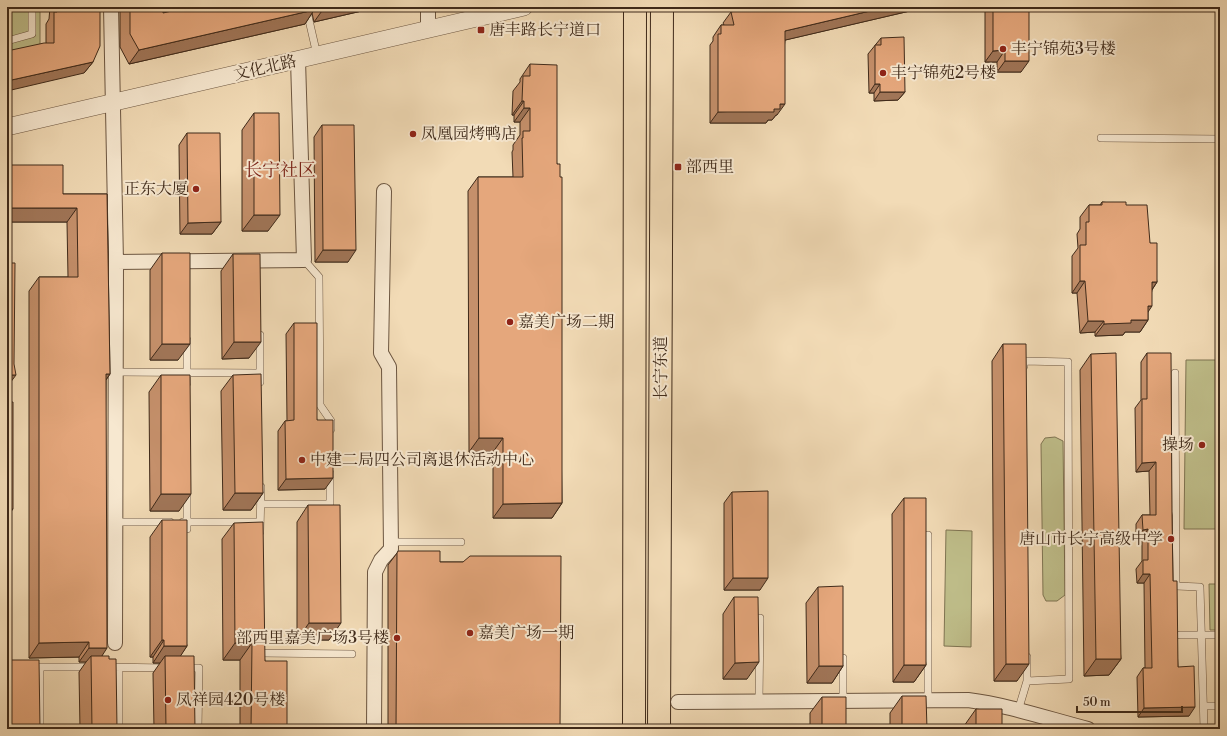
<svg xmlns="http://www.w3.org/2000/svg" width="1227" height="736" viewBox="0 0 1227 736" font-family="'Libre Bodoni','Noto Serif SC',serif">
  <rect width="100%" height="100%" fill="#f2dbb6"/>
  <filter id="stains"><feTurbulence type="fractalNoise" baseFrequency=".005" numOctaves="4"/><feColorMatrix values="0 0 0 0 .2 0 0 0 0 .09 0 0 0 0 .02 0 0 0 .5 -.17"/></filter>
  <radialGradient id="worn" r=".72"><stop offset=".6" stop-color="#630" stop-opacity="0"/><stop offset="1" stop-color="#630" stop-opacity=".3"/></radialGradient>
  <path fill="#bfbe8a" stroke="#7f7452" d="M7,7H40V58L7,65Z
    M1186,360H1220V529H1184Z
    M1055,437L1063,441L1065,595L1057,601H1046L1043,595L1041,444L1045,438Z
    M946,530L972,531L971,647L944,646Z
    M1209,584H1220V630H1210Z"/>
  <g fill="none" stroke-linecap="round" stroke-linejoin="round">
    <g stroke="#6c5641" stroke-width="8">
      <path id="service" d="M306,7L317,55
        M7,41L32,34V7
        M1101,138L1220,139
        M304,260L319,277L320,405L331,421V429
        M260,335V382
        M1024,366V361L1068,362L1069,679L1027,681
        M116,372L260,373
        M1175,373L1176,586L1200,587L1204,729
        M187,383V340
        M261,504H330V473
        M116,522H170
        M183,522H260
        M187,529V492
        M260,532L261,487
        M928,535V700
        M391,542H461
        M1180,635H1220
        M260,649V653L352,654
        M843,658V701
        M30,667H92
        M106,667L166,668
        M186,668H199L198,729
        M759,701L760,618
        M1204,706H1220
        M1018,711L1027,681V657
        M40,729V667
        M119,729V668"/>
    </g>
    <g stroke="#6c5641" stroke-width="16">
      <path id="minor" d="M111,7L116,262L115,643
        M428,29V7
        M116,262L304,260L298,60
        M678,702L968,700C1008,705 1049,719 1088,729
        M374,729L375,572L381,560L391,549L389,367L381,353L384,191"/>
    </g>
    <g stroke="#6c5641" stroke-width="18">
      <path id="tertiary" d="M7,127L524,7"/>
    </g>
    <g stroke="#3f2a1a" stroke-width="24">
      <path id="primary" d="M634,729L635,7
        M659,729L662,7"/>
    </g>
    <use href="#service" stroke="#f7e8d0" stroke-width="7"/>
    <use href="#minor" stroke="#f7e8d0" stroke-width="14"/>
    <use href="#tertiary" stroke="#f7e8d0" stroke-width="17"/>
    <use href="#primary" stroke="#f2dbb6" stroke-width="22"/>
  </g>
  <path fill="#c5906b" stroke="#3f2a1a" d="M50,7H100L93,62L84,73L46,43V24L49,19Z
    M120,7H163V13L189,7H379L314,22L312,13L305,24L129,64L120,47Z
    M752,7H927L785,40L777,115H776L772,120H768L766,123H710V45L713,41V37L721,25H724L723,23L731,12Z
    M985,7H1029L1021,72H997V62H985Z
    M881,38L905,92L898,100L874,101V93H869L868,54Z
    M530,64L557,164L562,503L552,518H493V452H469L468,191L478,177H513L512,152L513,150V145L520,135V122H514V115H512L513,91L520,82V79Z
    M254,113L268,231H242V130Z
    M322,125L348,262H315L314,137Z
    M187,133L221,222L212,234H180L179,145Z
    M7,165L63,194H107L110,374L106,380L102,656L117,729H80L79,672L86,662H79V657L29,658V291L39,277H68L67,222H7Z
    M1102,202L1126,205L1150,243L1157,282L1152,290L1148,311V320L1140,332H1125L1123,335L1095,336V332L1080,333L1077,293H1072V256L1078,248L1077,234L1080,229V217L1089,205H1100Z
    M162,253L178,360H150V270Z
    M233,254L249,358L222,359L221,271Z
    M294,323L317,420L325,489L278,490V431L285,421H287L286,334Z
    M1003,344L1017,681H994L992,361Z
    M1147,353L1172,515L1173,581L1178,667L1189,716L1138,717L1137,677L1143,668H1145L1144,583H1137L1136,569L1142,561V538H1136V524L1142,515H1150L1149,471L1136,472L1135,408L1141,400V362Z
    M1091,354L1121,659L1109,675L1084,676L1080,370Z
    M161,375L179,511H150L149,392Z
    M233,375L263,493L251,510H223L221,391Z
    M732,492L760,590H724V503Z
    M904,498L926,665L914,682H893L892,514Z
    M308,505L329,640H297V522Z
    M162,520L187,646L180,656L195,729H154L153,673L160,663H153V657H150V537Z
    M234,523L265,661L287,729H240V660H223L222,539Z
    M397,553L440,562H463L560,729H388V565Z
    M818,587L843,666L832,683H807L806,603Z
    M734,597L747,679H723V614Z
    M10,660L40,729H7V664Z
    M902,696L927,729H890V713Z
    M822,697L846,729H810V713Z
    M976,709L1002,729H964V726Z
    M1220,725V729H1217Z"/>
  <path fill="#a07557" stroke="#3f2a1a" d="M329,7H379L314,22L324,8Z
    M887,7H927L777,42L785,31Z
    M314,10L305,24L129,64L139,50Z
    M1005,50L997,62H985L993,51Z
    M1005,61H1029L1021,72H997Z
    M93,62L84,73L7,91V81Z
    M875,84H880L874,93H869Z
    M880,92H905L898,100L874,101Z
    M522,101H524L514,115H512Z
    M780,104H785L777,115H776L772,120H768L766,123H710L718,112L774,109Z
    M524,108H530L520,122H514Z
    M7,208H77L67,222H7Z
    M254,215H280L268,231H242Z
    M221,222L212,234H180L188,223Z
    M323,250H356L348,262H315Z
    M1080,281H1085L1077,293H1072Z
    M1152,282H1157L1149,294Z
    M1148,306H1152L1144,318Z
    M1131,320H1148L1140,332H1125L1123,335L1095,336L1104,324Z
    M1088,321H1104L1095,332L1080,333Z
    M234,342H261L249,358L222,359Z
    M162,344H190L178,360H150Z
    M106,374H110L100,388Z
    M7,375H16L7,387Z
    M479,438H503L493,452H469Z
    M1156,462L1149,471L1136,472L1142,463Z
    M333,478L325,489L278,490L286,479Z
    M235,493H263L251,510H223Z
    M161,494H191L179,511H150Z
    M562,503L552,518H493L503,504Z
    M7,509H13L7,517Z
    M1148,529L1142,538H1136L1143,530Z
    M1143,574H1150L1144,583H1137Z
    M733,578H768L760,590H724Z
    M309,623H341L329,640H297Z
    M7,636H11L7,641Z
    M162,640H164L153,657H150Z
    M89,642L79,657L29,658L39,643Z
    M235,643H252L240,660H223Z
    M164,646H187L176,663L165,656L160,663H153Z
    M89,648H107L98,662L91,656L86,662H79Z
    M1096,659H1121L1109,675L1084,676Z
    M759,662L747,679H723L735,663Z
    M1006,664H1029L1017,681H994Z
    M904,665H926L914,682H893Z
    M819,666H843L832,683H807Z
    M1195,707L1189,716L1138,717L1144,708Z"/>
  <path fill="#e5a77c" stroke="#3f2a1a" d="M58,7H100V46L93,62L7,81V51L44,43H54V12H57Z
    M130,7H163V13L189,7H313L314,10L139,50L130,34Z
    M752,7H887L785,31V104H780V109H774V112H718V34H721V25H734L731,12Z
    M993,7H1029V61H1005V50L993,51Z
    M904,37L905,92H880V84H875V45H881V38Z
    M530,64L557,65V164H560V177H562V503L503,504V438H479L478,177H523L522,138H523V131H530V108H524V101H522L523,76H530Z
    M254,113H279L280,215H254Z
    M322,125H354L356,250H323Z
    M187,133H220L221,222L188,223Z
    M7,165H63V194H107L110,374H106L107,648H89V642L39,643V277H78L77,208H7Z
    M1102,202H1126V205H1147L1150,243H1157V282H1152V306H1148V320H1131V323L1104,324V321H1088L1085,281H1080V245H1086V222H1089V205H1102Z
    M162,253H190V344H162Z
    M233,254H260L261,342H234Z
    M7,263H15L14,364L16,375H7Z
    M294,323H317V420H333V478L286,479L285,421L294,420Z
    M1003,344H1026L1029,664H1006Z
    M1116,353L1121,659H1096L1091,354Z
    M1147,353H1171L1172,515L1173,581H1177L1178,667L1194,666L1195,707L1144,708L1143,668H1152L1150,574H1143V560H1148V529L1143,530L1142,515H1156V462L1142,463V399H1147Z
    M261,374L263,493H235L233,375Z
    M161,375H190L191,494H161Z
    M7,402H13V509H7Z
    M768,491V578H733L732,492Z
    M904,498H926V665H904Z
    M308,505H340L341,623H309Z
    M162,520H187V646H164V640H162Z
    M263,522L265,661H287V729H251L252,643H235L234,523Z
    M7,531H10L11,636H7Z
    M398,551H440V562H463L470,556H561L560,729H396L397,553Z
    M843,586V666H819L818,587Z
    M734,597H758L759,662L735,663Z
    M91,656H109V659H116L117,729H92Z
    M165,656H194L195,729H166Z
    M10,660H39L40,729H10Z
    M902,696H926L927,729H902Z
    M822,697H846V729H822Z
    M976,709H1002V729H976Z"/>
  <g fill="#8f2418" stroke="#f7e8d0" stroke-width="1.5">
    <rect x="477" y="26" width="8" height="8" rx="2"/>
    <circle cx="1003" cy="49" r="4"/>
    <circle cx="883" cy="73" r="4"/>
    <circle cx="413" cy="134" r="4"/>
    <rect x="674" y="163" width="8" height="8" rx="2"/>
    <circle cx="196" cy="189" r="4"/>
    <circle cx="510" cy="322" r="4"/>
    <circle cx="1202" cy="445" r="4"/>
    <circle cx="302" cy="460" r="4"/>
    <circle cx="1171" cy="539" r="4"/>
    <circle cx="470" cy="633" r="4"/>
    <circle cx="397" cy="638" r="4"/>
    <circle cx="168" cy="700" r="4"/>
  </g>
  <g text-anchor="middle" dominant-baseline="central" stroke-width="4" stroke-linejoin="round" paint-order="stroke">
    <g font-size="16" fill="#3f2a1a" stroke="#f7e8d0" text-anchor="start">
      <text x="489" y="30">唐丰路长宁道口</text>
      <text x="1011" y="49">丰宁锦苑3号楼</text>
      <text x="891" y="73">丰宁锦苑2号楼</text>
      <text x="421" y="134">凤凰园烤鸭店</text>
      <text x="686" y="167">部西里</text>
      <text x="188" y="189" text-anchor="end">正东大厦</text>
      <text x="518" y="322">嘉美广场二期</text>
      <text x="1194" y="445" text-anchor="end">操场</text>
      <text x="310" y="460">中建二局四公司离退休活动中心</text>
      <text x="1163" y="539" text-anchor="end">唐山市长宁高级中学</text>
      <text x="478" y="633">嘉美广场一期</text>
      <text x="389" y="638" text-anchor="end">部西里嘉美广场3号楼</text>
      <text x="176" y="700">凤祥园420号楼</text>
    </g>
    <g font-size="16" fill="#3f2a1a" stroke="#f7e8d0">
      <text transform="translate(265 68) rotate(-13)">文化北路</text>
      <text transform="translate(661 368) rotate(-90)">长宁东道</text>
    </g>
    <g font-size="18" fill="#7a1f14" stroke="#f7e8d0">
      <text x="280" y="170">长宁社区</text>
    </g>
  </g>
  <rect width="1227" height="736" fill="none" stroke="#f2dbb6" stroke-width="24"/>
  <rect x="8" y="8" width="1211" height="720" fill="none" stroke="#3f2a1a" stroke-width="2"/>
  <rect x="12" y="12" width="1203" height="712" fill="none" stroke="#3f2a1a"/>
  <path d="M1077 706v6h105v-6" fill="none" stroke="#3f2a1a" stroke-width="2"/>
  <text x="1083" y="706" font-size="12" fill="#3f2a1a" stroke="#f7e8d0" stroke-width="3" paint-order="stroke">50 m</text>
  <rect width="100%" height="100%" filter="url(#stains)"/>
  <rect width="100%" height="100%" fill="url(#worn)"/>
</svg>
